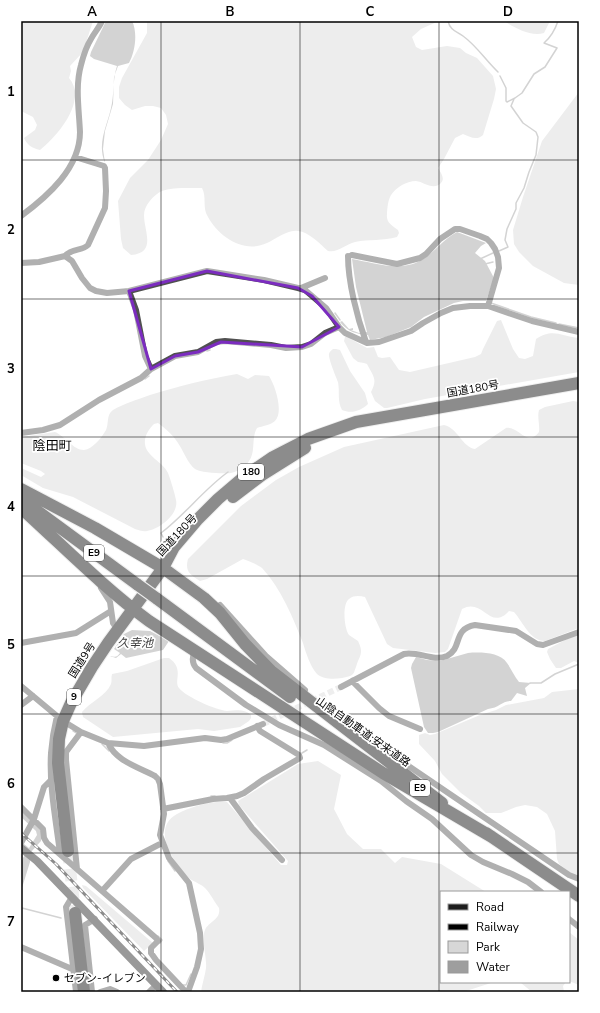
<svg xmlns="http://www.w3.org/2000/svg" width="600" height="1013" viewBox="0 0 600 1013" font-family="'Nunito Sans','Noto Sans JP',sans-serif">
  <rect width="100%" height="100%" fill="#fff"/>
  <path fill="#d7d7d7" d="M21,21H93L83,52L70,66L71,71L69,78C88,100 58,136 40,150C32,148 27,145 24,138L35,130L37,125L33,117L21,111Z
    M147,21H439L421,29L412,37L416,47L422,50L447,46L460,48L466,53L477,58L493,76L496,89L494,99L483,135C476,141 471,137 463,134L455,138L444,159L438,168C441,173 446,179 440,184C432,190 424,182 416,181C411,181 406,183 402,185C389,193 388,200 387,214C386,223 392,225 398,230L399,233L397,237C383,241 369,239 355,242C346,244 338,253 328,251C320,244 309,232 298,231C288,229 276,239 267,243C244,254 219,237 208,217C202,208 207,197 202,188C191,188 171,187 162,191C153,195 144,206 144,215C144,231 157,253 131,255L123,248L121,239L118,201L130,178L148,160L161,140L168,124L166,115L161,108L153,106H145L132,110L125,105L119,98V87L122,78L147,33Z
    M504,21H550L544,33C531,37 515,28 504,21Z
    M579,92V285L564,283L533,266L519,252L514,244L513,230L523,197L542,141Z
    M501,320L513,349L519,358L525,359L533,356L536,339C553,328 560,336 579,338V372L425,399L387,408H384L375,401L371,392C378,379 373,376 367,364L364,363L358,362L353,358L344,341L345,337H347L367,348L374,347L378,357L382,358L390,357L399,370L410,372L475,357L481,354L483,349L497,321Z
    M333,349H336L340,350L350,371L365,393L368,404C361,411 351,414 342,410C337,400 340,393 338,382C336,377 328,358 329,354C329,352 331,351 333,349Z
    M237,374L248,379L255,375L269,376C275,385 284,412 275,421C271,425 262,426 257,428C251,438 256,452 249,461C246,467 238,471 231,473C224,474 201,473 195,469C188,464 183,450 178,443C173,435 166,429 158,423L154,424C149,429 144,436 145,444C146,456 163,462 168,473C171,481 174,491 176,500C179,514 160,529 147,531C143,532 139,530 135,529L73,497L43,488L21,475V468L41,477L45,474L41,471L21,463V437L55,432C65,436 73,450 84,450C93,449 102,437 106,430C109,423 106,415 113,410C125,403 137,400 150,395C179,386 207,379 237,374Z
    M573,401L579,402V628L545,641C530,641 523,622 514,612L509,611C490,632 483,597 462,609L448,649L445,652L435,653L393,648L387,644L365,597C360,596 354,595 349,599C342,604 344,628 349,635L358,641C364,654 360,654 356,667C354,671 355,674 350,676C341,679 325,681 317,674C310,666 306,653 303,643C293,618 281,588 262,568C257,564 248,561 243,559L207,579L200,581C189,574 185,571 188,559L241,506L276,480L299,467L344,447L444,425C458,428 462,447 475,449L506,428C519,426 527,448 539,432C540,425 537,417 539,410L545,407Z
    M579,635V663L574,661L561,668H556L550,659L547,652L548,649L567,639Z
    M164,658H169C185,669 173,681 179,688C186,697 216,710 227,711C236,711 243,708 251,715V718L249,721L240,727L214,731L198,729L113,737L83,717L82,712C90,702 106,696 111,684C112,681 111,677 112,674L127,671Z
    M579,689V876H577L569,872L559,864L557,859L555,831L547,814L537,807L525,805L516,807L501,813H486L479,806L461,793L442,774L435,761L419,744V735L425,733L430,735L435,734L480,715L496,710L506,705L544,698L552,692Z
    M318,761L341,775L334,809L347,834L363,849H381L395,863L402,857L441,864L486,892H441V982H494L463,992H201C202,984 205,976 206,968C207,957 201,939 205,930C209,921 221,920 219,908C214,901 210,893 205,888C201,884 194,882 189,878C174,863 150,829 177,814C189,807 214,800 227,802L281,865H287L288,861L239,805L238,801L298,764Z
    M82,885L86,886L153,943L144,951L83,888Z
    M569,932L579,940V985L569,981Z
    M514,982H566L563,986L564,992H532L521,983Z"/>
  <path fill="#9e9e9e" d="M106,21H132C138,33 135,52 129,63L118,66L114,77L113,104L105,131L103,149L105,163C96,142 109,123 112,103C114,90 113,78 117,66L94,59L90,56L91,52Z
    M457,232L486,243L481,246L475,253L485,261L494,278L486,301H463L454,303L424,317L411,327L386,337L370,340L368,335C356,334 348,332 340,322L342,321L349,329L353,328V330H351L359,333L367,332L356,287L352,259C376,263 404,274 426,257C438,249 442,240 457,232Z
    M132,630L150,631L169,641L163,650L126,658L121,654L116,658L110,656C114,656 116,659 120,653L114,649L124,634Z
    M468,653C480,652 500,652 507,663C512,670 514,676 519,682L531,683L525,688L527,696L517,693L511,701C502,701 499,708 488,709L438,732L433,733H428L424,727L411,668L412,664L416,657L427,660L440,661Z
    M21,810L41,831V841L31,852L30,862L21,891V866L23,858L37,835L36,831L21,817Z"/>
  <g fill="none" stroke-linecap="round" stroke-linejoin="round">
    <path stroke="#9e9e9e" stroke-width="1.5" d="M448,21C450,30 456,31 463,36C477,46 486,61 498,72
      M500,76L506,88V101L507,102L515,98L522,93L534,74L545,67L557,48L544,43C551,37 555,30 558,21
      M499,251L508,247L505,240L507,229L516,209V203L524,188L529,172L536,155L538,137L536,132L523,123L511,106L514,99
      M480,259L493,253
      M485,264L493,262
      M491,303L531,317L556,323
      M335,313L340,320
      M559,324L579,328
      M207,351L210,350
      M145,379L149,376
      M163,537L161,533C185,515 203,490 228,472
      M530,683H541L555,674L579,664
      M73,731L76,733
      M223,743H227L232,740
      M102,744L109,751
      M302,753L307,750
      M211,796H215
      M23,844L29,849
      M168,861L175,871
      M22,908L61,918
      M158,936L162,940L160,943
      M182,985H186L191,974"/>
    <path stroke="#d9d9d9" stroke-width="6" stroke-dasharray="6 3" stroke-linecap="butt" d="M263,724L341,687"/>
    <path stroke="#d9d9d9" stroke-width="12" stroke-dasharray="12 6" stroke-linecap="butt" d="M68,851L75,913"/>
    <g stroke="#dbdbdb" stroke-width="14">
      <path id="highway" d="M21,489L95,528L163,568L204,598L220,613L245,644L271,671L442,803
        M233,497L262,475L305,448
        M21,499L138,585
        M21,508C63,546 103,587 149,621L383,773L492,837
        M156,598L290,697
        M486,833L579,896
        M68,851L58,763L59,739L63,721L71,703L92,667L108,643L163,568L174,547L197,520L218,499L245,476L273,457L308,439L356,422L579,383
        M75,913L84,992"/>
    </g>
    <path stroke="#505050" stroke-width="6" d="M21,216C48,196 80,168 80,132C79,110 75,86 81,65C83,57 86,47 91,39C94,33 99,28 102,21
      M352,255L397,264L420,258L426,254L440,239L455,229H460L480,236L487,239L491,243L495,249L498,257L499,268L488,306
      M65,256L72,261L82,278L90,288L96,291L107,293L129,291L207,271L264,280L298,288L305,290L326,308L339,327L345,333L367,343L379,342L411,331L423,323L441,313L453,308L470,306H488L532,321L579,332
      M348,256C348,282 357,317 366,342
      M21,263L39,262L65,256C73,247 81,252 88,245L105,208L106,191L105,168L104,166L75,157
      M301,288L325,278
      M129,291L136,310L145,356L151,369
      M21,433L43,430L60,425L99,400L141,378L151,369L175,356L198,352L216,342L225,341L271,345L286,348L302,347L311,344L325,333L339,327
      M101,588L110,602L113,623L118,630
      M220,605L266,656L305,690
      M21,643L76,633L111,611
      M195,651C192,657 192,663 196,668L246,705L279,725L324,745L381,781L406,801L432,819L471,855L483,862L512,874L528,882L541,892
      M352,681L379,708L389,716L420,729
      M21,686L63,721L81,732L66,752V760L77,869
      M341,687L404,654C419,651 433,662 447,656C463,648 452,629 475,625L516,631L537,644L543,645L579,632
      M21,705L33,696
      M57,716C54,728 52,740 51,753C49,786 56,821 60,853
      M355,729L385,750L569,875L579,879
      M81,732L108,743L144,746L205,738L221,740L227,739L263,724
      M108,743C116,761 138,767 155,776L158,779L160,784L164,814L160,835L169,858L189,883L200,933L201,949L197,967L188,992
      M230,798L252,828L282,860
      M21,807L43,829L44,838L47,843L156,938L158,941L151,948V953L156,960L186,992
      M163,809L213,799L227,798L237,796L244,793L264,779L300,758L299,755L260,731L257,726
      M21,843L34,819L44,787L51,780
      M102,891L131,859L162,843
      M72,897L66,907L76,992
      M569,919L579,927
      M21,947L72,969
      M92,992L85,925L95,919
      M100,992L110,989L117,992
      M149,992L156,985"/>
    <path stroke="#1d1d1d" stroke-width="8" d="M21,848L37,861L163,992"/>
    <use href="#highway" stroke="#000" stroke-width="12"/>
    <g stroke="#000" stroke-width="3">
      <path id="rail" d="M21,833L56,864L177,992"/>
    </g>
    <use href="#rail" stroke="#fff" stroke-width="1.5" stroke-dasharray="4.5" stroke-linecap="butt"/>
    <g stroke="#dbdbdb" stroke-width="14" stroke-linecap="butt">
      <path id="highway-bridge" d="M138,585L156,598"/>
    </g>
    <use href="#highway-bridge" stroke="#000" stroke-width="12"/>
  </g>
  <path d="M0 0H600V1013H0ZM207,271L298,288L312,296L339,327L302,347L221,342L198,352L175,356L151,369L129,291Z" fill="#fff" fill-opacity=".55" fill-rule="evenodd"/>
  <path fill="none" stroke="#7b2cbf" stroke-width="3" stroke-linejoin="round" d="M207,271L298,288L312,296L339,327L302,347L221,342L198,352L175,356L151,369L129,291Z"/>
  <path fill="none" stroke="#000" stroke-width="1" stroke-opacity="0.55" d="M161,21V992M300,21V992M439,21V992M21,160H579M21,299H579M21,437H579M21,576H579M21,714H579M21,853H579"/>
  <circle fill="#000" stroke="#fff" stroke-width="1.5" cx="56" cy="978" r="4"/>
  <g text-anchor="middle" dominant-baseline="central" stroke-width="3.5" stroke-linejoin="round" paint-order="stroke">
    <g fill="#fff" stroke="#4c4c4c" stroke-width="1">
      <rect x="238" y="464" width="26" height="16" rx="3"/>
      <rect x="84" y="545" width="20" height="16" rx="3"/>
      <rect x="67" y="689" width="14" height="16" rx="3"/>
      <rect x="410" y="780" width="20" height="16" rx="3"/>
    </g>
    <g font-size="10" font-weight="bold" fill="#000">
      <text x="251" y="472">180</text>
      <text x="94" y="553">E9</text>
      <text x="74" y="697">9</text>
      <text x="420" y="788">E9</text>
    </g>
    <g font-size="11" fill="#000" stroke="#fff">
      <text transform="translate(473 389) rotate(-10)">国道180号</text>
      <text transform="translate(177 535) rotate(-47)">国道180号</text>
      <text transform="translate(82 660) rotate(-58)">国道9号</text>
      <text transform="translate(363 732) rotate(35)">山陰自動車道;安来道路</text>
    </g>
    <g font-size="11" fill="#000" stroke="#fff" text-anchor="start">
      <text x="64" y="978">セブン-イレブン</text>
    </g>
    <g font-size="12" font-style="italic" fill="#3f3f3f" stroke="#fff">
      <text x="135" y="643">久幸池</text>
    </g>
    <g font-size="13" fill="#000" stroke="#fff">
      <text x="52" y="446">陰田町</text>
    </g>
  </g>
  <rect width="600" height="1013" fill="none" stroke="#ffffff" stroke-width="44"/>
  <rect x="440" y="891" width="130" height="92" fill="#ffffff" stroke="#999999"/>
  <rect x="448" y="904" width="20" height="6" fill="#1d1d1d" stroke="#999999"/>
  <text x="476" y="911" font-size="12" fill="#000000">Road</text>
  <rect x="448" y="924" width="20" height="6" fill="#000000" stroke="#999999"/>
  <text x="476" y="931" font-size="12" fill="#000000">Railway</text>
  <rect x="448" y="941" width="20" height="12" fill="#d7d7d7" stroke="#999999"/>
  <text x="476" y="951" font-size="12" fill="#000000">Park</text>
  <rect x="448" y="961" width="20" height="12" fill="#9e9e9e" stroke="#999999"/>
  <text x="476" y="971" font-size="12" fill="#000000">Water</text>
  <rect x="22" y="22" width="556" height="969" fill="none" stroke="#000" stroke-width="1.5"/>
  <g font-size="13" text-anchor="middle" font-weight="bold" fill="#000">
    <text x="92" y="16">A</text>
    <text x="230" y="16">B</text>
    <text x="370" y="16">C</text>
    <text x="508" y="16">D</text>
    <text x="11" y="96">1</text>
    <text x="11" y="234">2</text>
    <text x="11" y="373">3</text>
    <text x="11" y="511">4</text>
    <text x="11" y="649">5</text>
    <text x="11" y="788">6</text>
    <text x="11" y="926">7</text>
  </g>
</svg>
